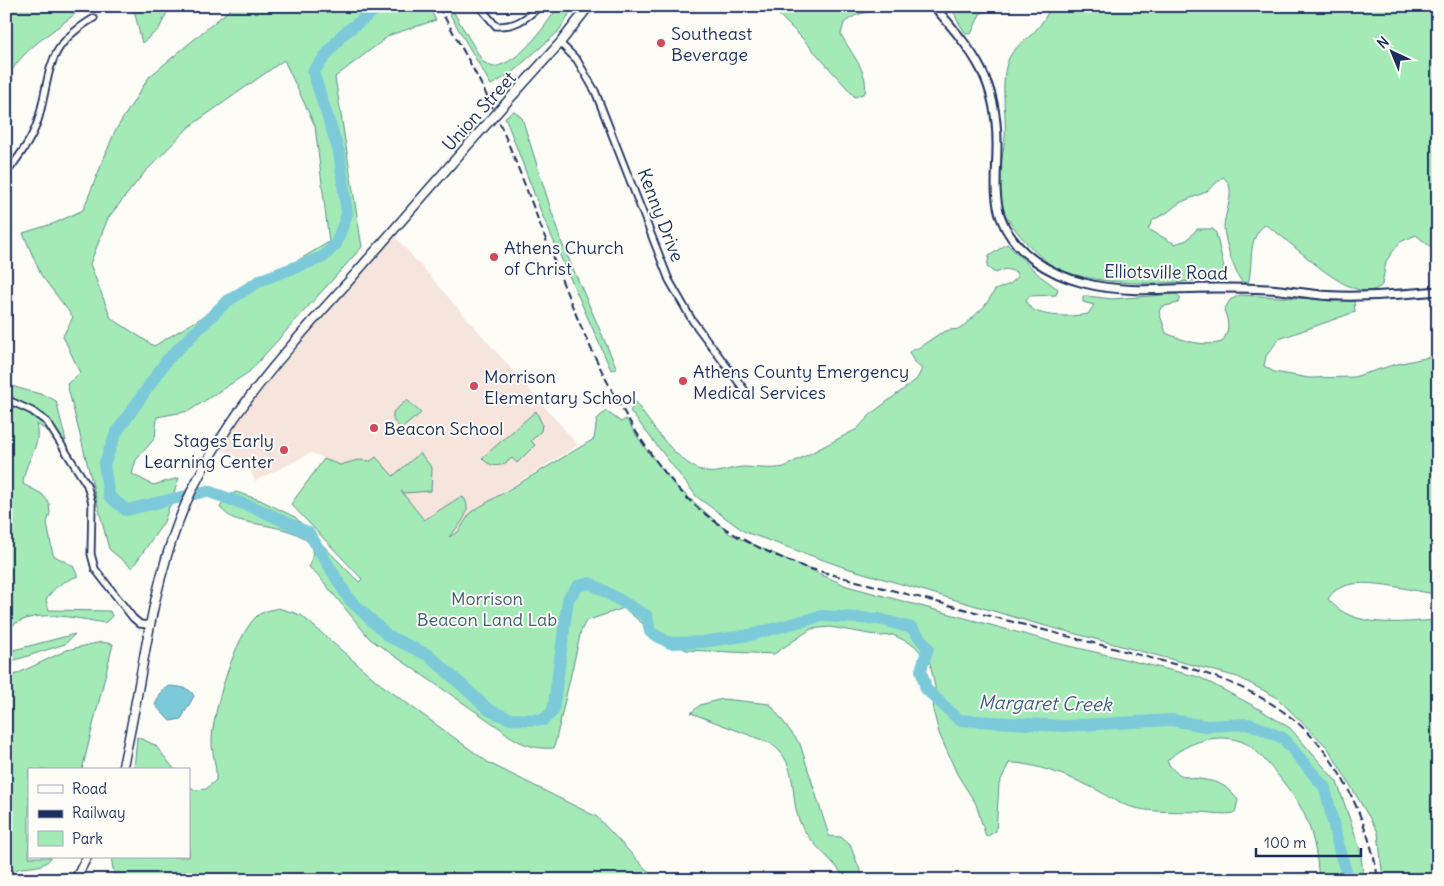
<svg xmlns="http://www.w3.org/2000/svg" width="1444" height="886" viewBox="0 0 1444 886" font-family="Delius,sans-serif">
  <rect width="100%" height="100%" fill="#fdfcf7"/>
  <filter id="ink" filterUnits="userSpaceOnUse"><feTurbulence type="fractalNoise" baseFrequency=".02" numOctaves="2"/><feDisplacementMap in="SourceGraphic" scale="10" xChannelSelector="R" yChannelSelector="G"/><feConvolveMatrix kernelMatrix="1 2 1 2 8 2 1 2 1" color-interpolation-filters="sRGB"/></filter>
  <g filter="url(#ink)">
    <path fill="#f6e5dc" d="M393,234L578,445L471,512L458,532L435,543L371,461L358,460L340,465L311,453L255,481L246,461L221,449L238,419L272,375Z"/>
    <path fill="#a3eab7" stroke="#5f8c8a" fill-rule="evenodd" d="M6,6H84C60,29 13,52 6,85Z
      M133,6H170L159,29L142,43Z
      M234,6H428L436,20L390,35L335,77L362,247L249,372L189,411L157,417L155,438L136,460L132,474L153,485L179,478L164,522L132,568L109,549L67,384L80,373L63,336L73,317L41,275L23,233L55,223L83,210L115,131L149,77ZM284,60L315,126L329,242L154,346L111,318L90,264L108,218L144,173L189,127Z
      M445,6H450L483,62L493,67C522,62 543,28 559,6H574L558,32L509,75L491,85Z
      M770,6H897C884,16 865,5 844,23L841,34C850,53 869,71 865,93L855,97L803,39Z
      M952,6H995L980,14L971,34H966L957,20Z
      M1052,6H1438V253L1416,235L1400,242L1386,261L1382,285C1354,312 1290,237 1265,225C1246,238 1254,265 1248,283L1242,282C1234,272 1224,239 1224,226C1225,210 1238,188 1223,177L1206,192L1179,203L1168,212L1153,220L1148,229L1175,244L1187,240L1197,229H1213L1216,233L1224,267L1223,273L1219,276C1178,287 1097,286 1058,269C1041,261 1012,229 1004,212C993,190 1003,160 1005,137C1007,114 999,81 1009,58C1014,47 1027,40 1035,31C1042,24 1047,14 1052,6Z
      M514,111L522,118L561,241L617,369L611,370L543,217L505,117Z
      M1007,244L1040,276L1058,289L1056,295L1029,296L1026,300C1029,319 1073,317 1088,314L1094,305L1083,302V296H1087L1112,299L1176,294L1181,298L1178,303L1161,307L1159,312L1166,333C1184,341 1203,347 1222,342C1230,330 1229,322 1224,310L1230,300L1240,295L1354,301L1355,312L1279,339L1266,356L1264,366L1274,372L1309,378L1354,377L1393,365L1438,355V594C1409,592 1345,568 1328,599C1353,630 1402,622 1438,620V880H1383L1378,832L1328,748L1276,697L1238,677L1031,622L843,567L745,532L697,497L630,411L636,402C649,423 681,468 707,472C718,474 730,468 742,467C756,467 770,470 784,467L857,429L872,413L917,379L922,369L914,362L909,352L920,347L939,334L949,330L960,329L984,307L995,290L1010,284L1018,277L1016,272L1006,269L995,273L987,267L989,256Z
      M6,383C22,392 41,391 56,401L66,441L36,424C42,449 24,460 23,484L42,494L49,503L50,513L47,523L53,555L73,566L78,576C63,582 54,586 46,600L49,610L110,611L112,616L105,623C74,618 30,606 6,631V483L10,463L6,459Z
      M407,400L421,413L401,429L393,420V412Z
      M536,411L542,424L541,431L531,441L535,445L517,463L512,458C502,467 492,469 482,458Z
      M606,411L621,422L626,419L647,451L677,487L730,534L847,586L1053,642L1199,677L1254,706L1290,728L1337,782L1360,849L1364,880H1319C1317,854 1313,829 1300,806C1292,792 1259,749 1245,743C1220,731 1185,742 1167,761C1179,784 1200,775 1220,784C1227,787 1233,794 1238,800L1235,813C1223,815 1213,813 1200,812C1173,811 1146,814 1120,803C1112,800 1105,794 1097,790C1076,779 1033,762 1009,763L999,784L996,831L986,837L976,804L957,774L939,733L933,710L935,687L930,663L914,645L893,635L881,636L830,627L811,629L774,654L686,650L678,645L669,646L624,608L586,621L581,631L554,748C534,750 515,742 501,729L370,639L317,574L309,567C329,525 256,528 233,518C228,516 224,511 220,508L225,498L236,492L260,500L295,517L359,582L362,579L291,504L324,459L340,465L358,460L371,461L376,457L393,476L420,453L432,468L431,491L404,493L401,491L424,520L460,497L464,498C474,513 457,527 449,537L458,532L471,512L594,439L597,419Z
      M278,608L301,615L379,683L489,763L597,817L656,880H115L111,857H189V786L195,790L206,789L216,780C217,766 212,755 212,742C212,713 235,635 257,616C263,611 271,610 278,608Z
      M75,634L65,644L6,663V652Z
      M101,642L113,644L82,770H29V857H52C38,874 21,861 6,876V679L67,650Z
      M722,699L770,704L800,744L829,836L841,837L850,845L864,880H846C835,861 815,848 804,830C786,802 803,765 770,743L691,713L700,705Z
      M137,737L155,745L175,770H134Z"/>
    <path fill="#7ccad9" stroke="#558ca8" d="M170,686C179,687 190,687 194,696L181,719L170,721L155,705L162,690Z"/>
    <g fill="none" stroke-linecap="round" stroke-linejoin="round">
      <path stroke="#7ccad9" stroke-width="12" d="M380,6L342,35L313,72L339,152L347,214L336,244L323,257L261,280L226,302L167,360L116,433L104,465L109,496L126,510L207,491L258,509L309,533L349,599L388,636L430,656L489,710L510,719L543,720L553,711L568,599L578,586L590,583L647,616L650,632L670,643L702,642L750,635L821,616L879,619L912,628L928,648L921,670L926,689L959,720L1063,726L1172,720L1205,726L1250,724L1283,738L1325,788L1340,853L1349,880"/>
      <g stroke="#1b2f5e" stroke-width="9">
        <path id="minor" d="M479,6L496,26C515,27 526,19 540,6
          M560,43L577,60L595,91L669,280L692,320L746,392
          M6,174C19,156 33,139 39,117C52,68 45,47 94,18
          M6,399L32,411L47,422L87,485L92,503L91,554L95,569L133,618L140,624L149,625"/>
      </g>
      <g stroke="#1b2f5e" stroke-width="11">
        <path id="tertiary" d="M934,6C975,54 998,81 997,147C997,171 993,195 1001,218C1014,253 1049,274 1084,283C1129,295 1177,287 1223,288C1242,288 1261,288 1280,290C1300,292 1320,296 1340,296C1372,297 1405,294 1438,291"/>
      </g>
      <g stroke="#1b2f5e" stroke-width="11">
        <path id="secondary" d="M515,93L560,43L589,6
          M122,770C142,686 148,601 179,520C215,427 282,355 348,282C391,233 434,183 477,135
          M75,880L87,857"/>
      </g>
      <use href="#minor" stroke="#fdfcf7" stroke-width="5.5"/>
      <use href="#tertiary" stroke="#fdfcf7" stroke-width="7"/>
      <use href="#secondary" stroke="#fdfcf7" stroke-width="8"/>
      <path stroke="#1b2f5e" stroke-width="2" stroke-dasharray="8 4" stroke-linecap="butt" d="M438,6C462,47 484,87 503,131C554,251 590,385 676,486C710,526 759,550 807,568L1189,668C1271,694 1321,726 1356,806C1366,829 1375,855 1378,880"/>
      <g stroke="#1b2f5e" stroke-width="11" stroke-linecap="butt">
        <path id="secondary-bridge" d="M477,135L515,93"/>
      </g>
      <use href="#secondary-bridge" stroke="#fdfcf7" stroke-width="8"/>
    </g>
  </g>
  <g fill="#d1495b" stroke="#fdfcf7" stroke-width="2">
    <circle cx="661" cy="43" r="5"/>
    <circle cx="494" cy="257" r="5"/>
    <circle cx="683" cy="381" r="5"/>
    <circle cx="474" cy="386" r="5"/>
    <circle cx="374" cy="428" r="5"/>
    <circle cx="284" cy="450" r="5"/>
  </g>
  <g text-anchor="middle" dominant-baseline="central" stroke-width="4" stroke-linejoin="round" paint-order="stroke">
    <g font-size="18" fill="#1b2f5e" stroke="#fdfcf7" text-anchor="start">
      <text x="671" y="33">Southeast<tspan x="671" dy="21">Beverage</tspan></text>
      <text x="504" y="247">Athens Church<tspan x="504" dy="21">of Christ</tspan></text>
      <text x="693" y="371">Athens County Emergency<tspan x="693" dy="21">Medical Services</tspan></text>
      <text x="484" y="376">Morrison<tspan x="484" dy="21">Elementary School</tspan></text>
      <text x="384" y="428">Beacon School</text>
      <text x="274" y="440" text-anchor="end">Stages Early<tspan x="274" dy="21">Learning Center</tspan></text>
    </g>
    <g font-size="18" fill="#1b2f5e" stroke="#fdfcf7">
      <text transform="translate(479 111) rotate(-48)">Union Street</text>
      <text transform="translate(661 215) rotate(69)">Kenny Drive</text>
      <text transform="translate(1166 272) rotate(1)">Elliotsville Road</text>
    </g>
    <g font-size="18" fill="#3d5e74" stroke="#fdfcf7">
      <text x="487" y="598">Morrison<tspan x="487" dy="21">Beacon Land Lab</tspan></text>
    </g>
    <g font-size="19" font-style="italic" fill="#385e83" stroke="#fdfcf7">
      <text transform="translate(1045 703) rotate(1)">Margaret Creek</text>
    </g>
  </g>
  <rect width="1444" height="886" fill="none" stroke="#fdfcf7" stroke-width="25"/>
  <rect x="12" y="12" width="1419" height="861" fill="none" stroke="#1b2f5e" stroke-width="2" filter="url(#ink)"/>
  <rect x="28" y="768" width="162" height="90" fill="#fdfcf7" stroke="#a3aaba"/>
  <rect x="38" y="785" width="25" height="8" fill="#fdfcf7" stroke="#a3aaba"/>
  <text x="72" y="794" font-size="15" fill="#1b2f5e">Road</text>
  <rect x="38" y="810" width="25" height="8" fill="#1b2f5e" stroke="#a3aaba"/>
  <text x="72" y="818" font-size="15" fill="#1b2f5e">Railway</text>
  <rect x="38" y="831" width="25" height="15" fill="#a3eab7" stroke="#a3aaba"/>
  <text x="72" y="844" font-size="15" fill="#1b2f5e">Park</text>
  <g transform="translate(1392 52) rotate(316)" stroke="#fdfcf7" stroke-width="4" paint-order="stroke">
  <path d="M0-4L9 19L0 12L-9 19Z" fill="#1b2f5e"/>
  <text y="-8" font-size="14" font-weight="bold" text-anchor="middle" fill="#1b2f5e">N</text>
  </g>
  <path d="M1256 848v8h105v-8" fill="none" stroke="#1b2f5e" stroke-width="2.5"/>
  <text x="1264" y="848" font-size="15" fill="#1b2f5e" stroke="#fdfcf7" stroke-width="4" paint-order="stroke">100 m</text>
</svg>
